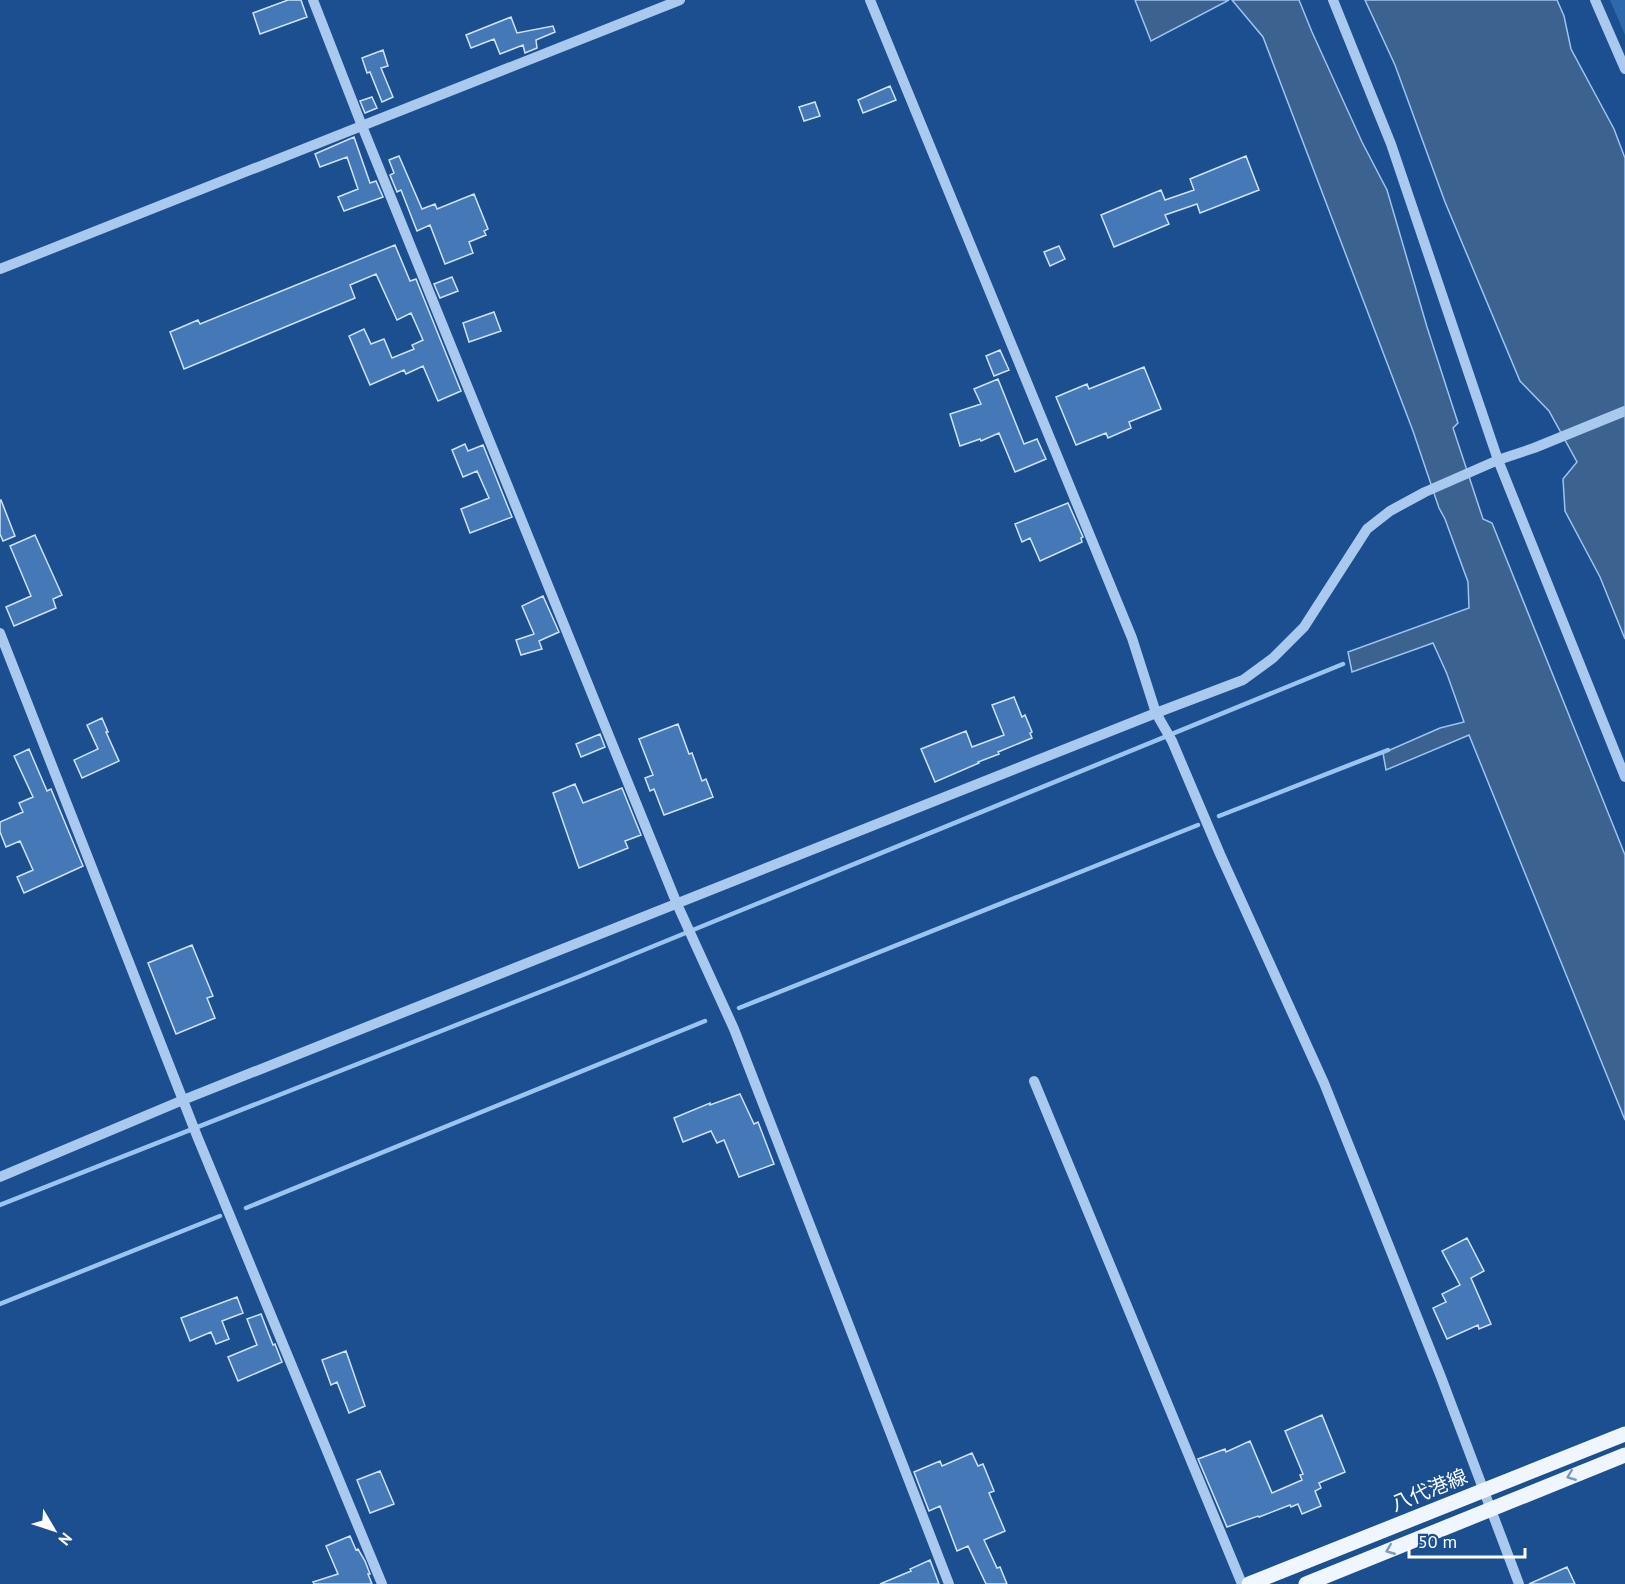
<svg xmlns="http://www.w3.org/2000/svg" width="1625" height="1584" viewBox="0 0 1625 1584" font-family="'PT Sans','Noto Sans JP',sans-serif">
  <rect width="100%" height="100%" fill="#1b4f8f"/>
  <path fill="#2e69ad" d="M1610,0H1625V35Z"/>
  <path fill="#3c6290" stroke="#9cc4f0" stroke-width="1.5" d="M1135,0H1229L1151,41Z
    M1232,0H1299L1312,32L1362,142L1387,190L1427,327L1458,423L1453,428L1483,519L1492,523L1625,855V1120L1469,735L1386,770L1383,753L1440,728L1464,722L1447,674L1433,643L1352,672L1348,652L1469,608L1468,582L1445,519L1439,508L1413,431L1263,37Z
    M1365,0H1557L1564,16L1571,49L1614,129L1625,158V639L1600,577L1565,511L1563,479L1577,462L1549,411L1520,381L1445,202L1395,65Z"/>
  <g fill="none" stroke-linecap="round" stroke-linejoin="round">
    <path stroke="#9cc4f0" stroke-width="4.5" d="M1219,816L1388,750
      M739,1008L1198,825
      M0,1205L578,977L1343,664
      M246,1208L705,1021
      M0,1304L220,1216"/>
  </g>
  <path fill="#4478b7" stroke="#cfe3fa" stroke-width="1.5" d="M288,0H301L307,17L260,34L253,13Z
    M511,17L517,33L553,26L555,32L536,40L537,48L525,53L523,45L500,54L494,39L471,48L466,35Z
    M383,50L388,66L381,68L393,97L382,102L370,72L367,73L362,58Z
    M890,86L896,100L863,113L858,100Z
    M372,97L377,108L365,113L360,101Z
    M815,102L820,116L804,121L799,107Z
    M354,137L370,183L376,181L383,197L344,211L338,197L358,189L347,157L320,167L315,154Z
    M399,156L422,209L435,204L437,209L474,194L488,229L484,231L486,235L469,242L473,253L445,264L430,225L417,231L401,190L397,192L390,175L394,173L389,160Z
    M1246,156L1259,190L1200,213L1197,204L1165,215L1169,224L1114,247L1101,215L1161,190L1165,200L1194,190L1190,179Z
    M395,245L410,281L416,279L461,391L438,401L423,366L406,374L404,370L370,385L349,336L364,329L371,344L384,339L392,358L414,349L412,345L423,340L411,313L397,320L376,274L350,285L355,298L184,369L170,332L198,320L200,324Z
    M1059,246L1065,259L1050,266L1044,252Z
    M452,277L458,291L440,298L434,284Z
    M494,312L501,331L469,342L463,323Z
    M1000,350L1009,370L994,376L986,356Z
    M1144,367L1161,409L1129,422L1131,428L1108,438L1106,433L1076,445L1056,397L1087,384L1089,389Z
    M998,379L1024,444L1037,439L1046,459L1015,472L999,433L981,441L980,439L960,446L950,414L981,404L974,389Z
    M465,444L468,451L483,445L512,517L470,533L461,509L489,498L477,471L463,477L452,450Z
    M0,500H1L15,536L3,541L0,534Z
    M1068,503L1083,537L1081,538L1082,542L1040,561L1030,538L1022,542L1015,524Z
    M35,535L62,595L53,599L56,608L14,626L6,607L31,596L10,546Z
    M543,596L559,632L539,641L542,649L521,655L516,640L534,634L522,606Z
    M1014,697L1022,717L1025,715L1032,732L1030,733L1032,738L998,752L999,754L978,762L979,763L935,782L921,749L966,731L972,747L1004,735L992,705Z
    M102,718L108,732H106L119,761L82,778L74,760L98,749L87,725Z
    M678,724L689,754L692,753L702,781L706,779L713,797L664,815L654,789L650,791L645,778L653,775L639,739Z
    M600,734L605,747L581,757L576,744Z
    M29,749L47,791L51,789L83,866L24,893L17,877L33,870L20,841L6,847L0,832V822L23,812L19,803L33,797L14,756Z
    M575,784L583,803L622,788L641,835L625,841L628,848L579,868L553,793Z
    M192,945L213,996L207,998L215,1018L176,1034L148,963Z
    M740,1094L754,1124L758,1122L774,1164L739,1177L724,1140L717,1143L711,1131L683,1142L674,1118L710,1103V1105Z
    M1467,1238L1484,1271L1471,1278L1491,1324L1479,1329L1478,1325L1447,1339L1433,1308L1446,1302L1442,1294L1460,1285L1442,1251Z
    M237,1297L243,1313L222,1321L229,1339L216,1344L211,1332L190,1341L181,1318Z
    M261,1314L273,1345L275,1344L282,1362L238,1381L228,1357L257,1345L247,1319Z
    M346,1351L365,1406L349,1413L337,1382L331,1385L322,1360Z
    M1322,1415L1345,1472L1319,1483L1321,1488L1315,1491L1321,1506L1302,1514L1298,1504L1291,1507L1290,1505L1259,1517L1258,1516L1227,1527L1198,1459L1225,1449L1226,1452L1250,1441L1272,1493L1302,1480L1300,1475L1303,1474L1285,1431Z
    M972,1453L978,1466L983,1464L994,1491L989,1493L1005,1531L984,1540L997,1568L1000,1567L1007,1584H986L968,1546L957,1551L940,1506L929,1511L914,1472L940,1461L942,1466Z
    M380,1471L394,1504L370,1513L357,1480Z
    M350,1536L356,1550L358,1549L365,1561L370,1574H368L372,1584H314L313,1582L338,1574L326,1546Z
    M930,1560L939,1584H880L911,1571L910,1569Z
    M1567,1567L1575,1584H1529Z"/>
  <g fill="none" stroke-linecap="round" stroke-linejoin="round">
    <path stroke="#a9c9ee" stroke-width="10" d="M313,0L362,126L677,904L734,1029L949,1584
      M870,0L1132,638L1156,713L1172,741L1220,854L1324,1083L1441,1377L1519,1584
      M1333,0L1391,144L1498,460L1625,777
      M1595,0L1625,69
      M0,269L680,0
      M0,633L197,1136L382,1584
      M1034,1081L1242,1584
      M0,1177L183,1100L1156,713L1243,680L1273,658L1304,627L1367,529L1390,511L1425,492L1498,460L1534,448L1625,411"/>
    <path stroke="#f0f6ff" stroke-width="15" d="M1249,1584L1625,1434
      M1306,1584L1625,1455"/>
  </g>
  <defs><path id="oneway-chevron" d="M-2-3.5L2.5 0L-2 3.5" fill="none" stroke-width="1.6" stroke-linecap="round" stroke-linejoin="round" transform="scale(1.5)"/></defs>
  <g stroke="#7b9ac1">
    <use href="#oneway-chevron" transform="translate(1571 1476) rotate(158)"/>
    <use href="#oneway-chevron" transform="translate(1390 1550) rotate(158)"/>
  </g>
  <g text-anchor="middle" dominant-baseline="central" stroke-width="4.5" stroke-linejoin="round" paint-order="stroke">
    <g font-size="20" fill="#fff" stroke="#1b4f8f">
      <text transform="translate(1429 1490) rotate(-22)">八代港線</text>
    </g>
  </g>
  <g transform="translate(54 1530) rotate(129)" stroke="#1b4f8f" stroke-width="4.5" paint-order="stroke">
  <path d="M0-4.5L10 22L0 15L-10 22Z" fill="#ffffff"/>
  <text y="-9" font-size="16" font-weight="bold" text-anchor="middle" fill="#ffffff">N</text>
  </g>
  <path d="M1409 1548v9h116v-9" fill="none" stroke="#ffffff" stroke-width="3"/>
  <text x="1418" y="1548" font-size="18" fill="#ffffff" stroke="#1b4f8f" stroke-width="4.5" paint-order="stroke">50 m</text>
</svg>
